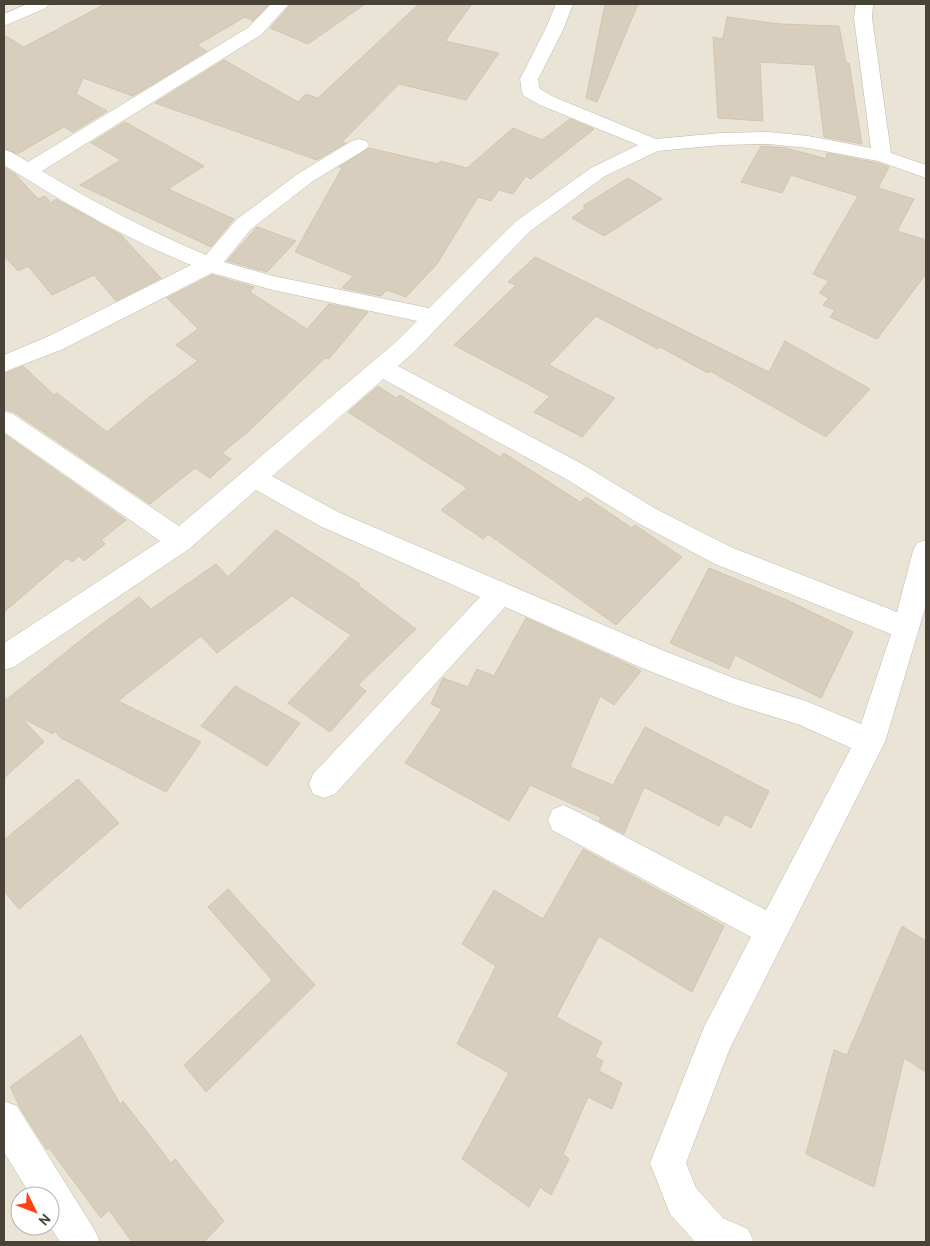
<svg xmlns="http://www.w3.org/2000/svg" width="930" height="1246" viewBox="0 0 930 1246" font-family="Cabin,sans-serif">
  <rect width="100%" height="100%" fill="#f5f1e9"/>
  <path fill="#e9e4d6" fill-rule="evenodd" d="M4,4H926V1242H4ZM20,1196H50V1226H20Z"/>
  <path fill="#d7cebd" stroke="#d2c6b0" d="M105,4H269L253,21L245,17L197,45L207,51L133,96L83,78L76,94L107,111L73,132L64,127L17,154L4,148V35L24,47Z
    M291,4H365L308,44L270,28Z
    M419,4H472L445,41L499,53L466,100L399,84L342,142L346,143L317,160L155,103L224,60L298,102L306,94L318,98Z
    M605,4H638L597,102L586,98Z
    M727,17L780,24L839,26L846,63H849L862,144L824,137L815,65L760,62L763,121L718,118L713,37L723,39Z
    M570,119L594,129L531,179L526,176L513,194L499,190L491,201L478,197L437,264L406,297L387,290L381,296L342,288L353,276L295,252L342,168L339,167L369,148L438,164L440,161L467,168L513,128L542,140Z
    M125,122L204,166L168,189L234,219L211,247L80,185L121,160L91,143Z
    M761,146L786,148L827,159L826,153L878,163L889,167L878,188L914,199L897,231L926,240V274L877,339L830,317L835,310L823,305L829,298L819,293L829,281L813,274L858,196L791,175L782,193L741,182Z
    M4,167L15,174L38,199L45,196L51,203L56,199L121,235L161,278L116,301L94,275L52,295L28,266L18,271L4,256Z
    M628,178L662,199L604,236L572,218L585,208L583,206Z
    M257,227L296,241L267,272L227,261Z
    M535,257L769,372L785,341L870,389L826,437L710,371L708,373L660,347L658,349L596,316L549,365L615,398L582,437L534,412L550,396L454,345L516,285L508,282Z
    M212,275L254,287L250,292L307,329L329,304L368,312L329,359L325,358L250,430L222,453L231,459L210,478L195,468L150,504L14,412L4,409V374L23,366L54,395L57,393L107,432L149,397L198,361L176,345L198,329L167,298Z
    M378,386L396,398L400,395L500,457L504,453L580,502L586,497L632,528L635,525L682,557L616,625L488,534L483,539L441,510L467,488L348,412Z
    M4,434L126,520L101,540L105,544L84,561L79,556L72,562L67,558L4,612Z
    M276,530L360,584L359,586L416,629L358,685L366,691L330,732L288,703L351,635L292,596L217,653L201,636L118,701L201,742L166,792L61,738L55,731L53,734L22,718L44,742L4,778V697L6,700L91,632L139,597L151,609L216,564L228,577Z
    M709,568L787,600L853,632L821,698L735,655L729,669L670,643Z
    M526,618L632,666L641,671L614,705L600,696L570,767L613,785L645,727L769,791L751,828L725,814L719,826L644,787L624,834L599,821L601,817L530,785L509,821L405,763L442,709L431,704L443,678L468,687L477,669L494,676Z
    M235,686L300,723L267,766L201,726Z
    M78,779L119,823L19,909L4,891V840Z
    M583,849L724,926L692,992L599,936L556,1017L602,1042L595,1057L603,1061L599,1071L622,1083L612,1109L588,1097L563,1154L569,1159L551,1195L540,1187L529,1207L462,1159L509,1073L457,1044L496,966L462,944L494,890L543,919Z
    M228,889L315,985L206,1092L184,1065L272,980L208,907Z
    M902,926L926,941V1072L904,1058L874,1187L806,1154L834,1050L847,1055Z
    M81,1035L120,1104L123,1101L171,1163L175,1159L224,1221L204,1242H132L109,1210L101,1218L49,1148L47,1150L22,1111L10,1087Z"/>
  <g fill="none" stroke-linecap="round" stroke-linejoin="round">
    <g stroke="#c1baab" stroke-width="1">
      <path id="minor" d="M27,4H49L46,8L4,26V14Z
        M271,4H289L261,35L42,171C95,203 149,231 206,255L237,219L299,173L352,141L359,139L366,141L369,145L366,149L313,181L251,229L224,262L273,276L429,308L515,222L591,168L638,145L540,105L524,96L522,92L520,79L545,30L556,4H573L563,30L538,79L540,89L554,97L656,139L721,133L768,132L808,136L871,148L854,18L856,4H873L872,18L891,153L926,165V178L878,161L808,148L768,144L721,145L658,151L605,176L529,232L413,353L398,366L584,465L656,509L733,548L897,612L913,551L917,543L926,540V605L885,742L730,1048L686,1163L696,1188L723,1218L748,1229L754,1242H695L670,1214L650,1163L704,1027L751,937L552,830L548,820L552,810L563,805L574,810L766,910L851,748L800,725L733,704L642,668L505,607L335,794L324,798L313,794L309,784L313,774L480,597L320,526L256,490L189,549L14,667L4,670V643L160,541L4,432V411L13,414L179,526L397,341L417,321L273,290L212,273L63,349L4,372V355L47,337L191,265C125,238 64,203 4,165V150L11,152L28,162L249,27ZM383,379L566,479L638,523L715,564L891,634L861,724L806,701L736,679L662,650L338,512L272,476Z
        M4,1101L17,1106L94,1229L100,1242H60L50,1226V1196H31L4,1152Z"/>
    </g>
    <use href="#minor" fill="#fff" fill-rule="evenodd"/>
  </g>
  <rect width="930" height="1246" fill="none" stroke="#484237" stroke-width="10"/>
  <g transform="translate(35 1211) rotate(132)"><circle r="24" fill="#ffffff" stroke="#b6b3af"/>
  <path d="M0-4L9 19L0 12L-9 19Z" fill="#ff4115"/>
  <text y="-8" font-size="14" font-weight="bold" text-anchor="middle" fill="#484237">N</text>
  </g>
</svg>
